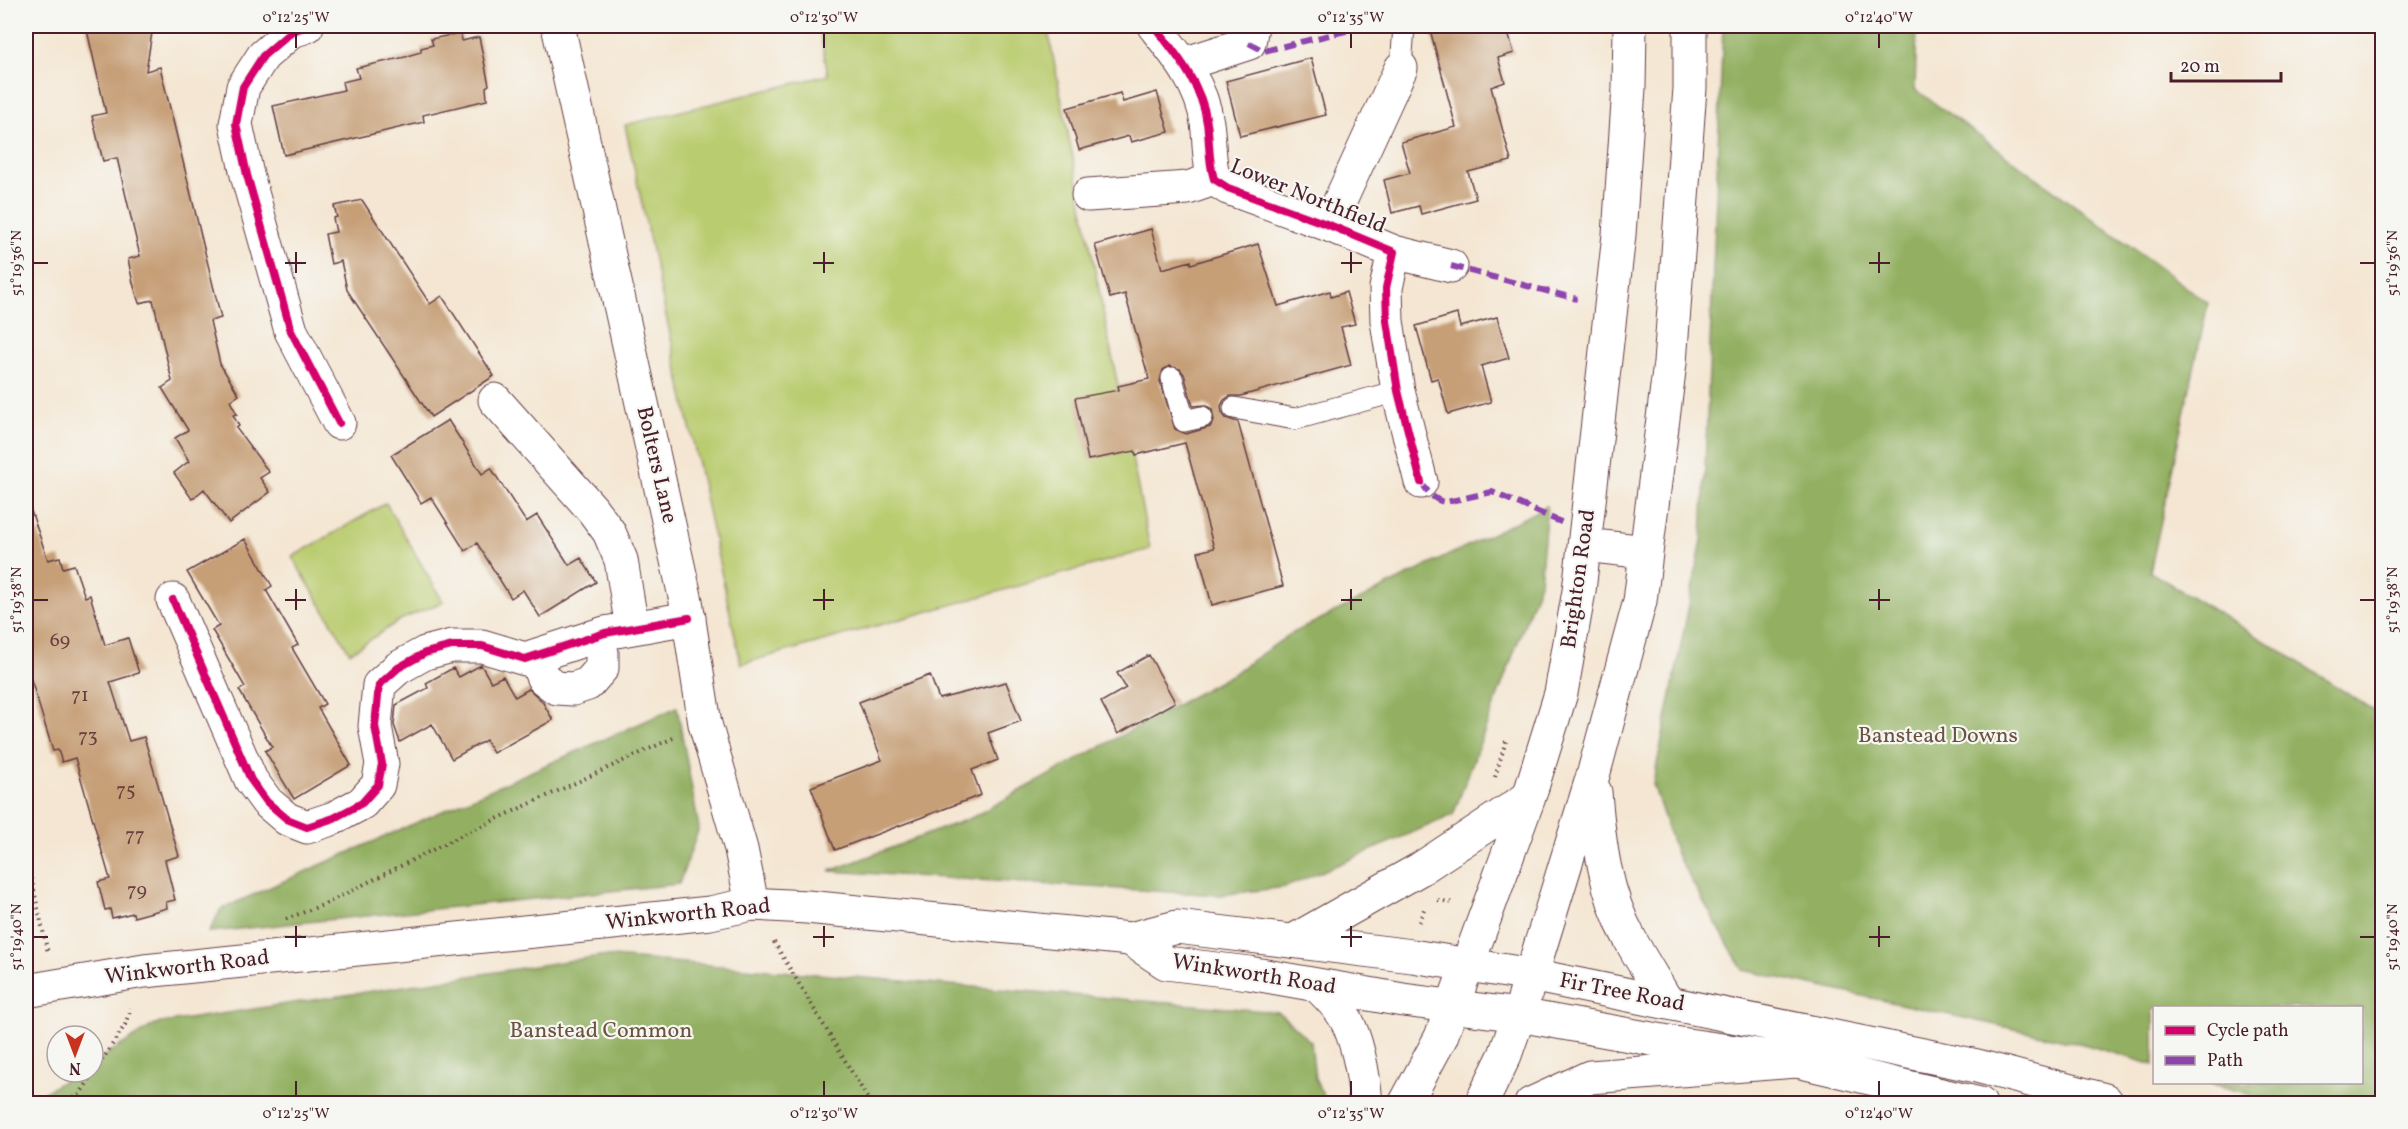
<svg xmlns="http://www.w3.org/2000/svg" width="2408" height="1129" viewBox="0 0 2408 1129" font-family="Vollkorn,serif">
  <rect width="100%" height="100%" fill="#f6f6f2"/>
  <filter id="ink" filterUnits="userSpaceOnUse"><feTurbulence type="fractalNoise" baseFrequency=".0167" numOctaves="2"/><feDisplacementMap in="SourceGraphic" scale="12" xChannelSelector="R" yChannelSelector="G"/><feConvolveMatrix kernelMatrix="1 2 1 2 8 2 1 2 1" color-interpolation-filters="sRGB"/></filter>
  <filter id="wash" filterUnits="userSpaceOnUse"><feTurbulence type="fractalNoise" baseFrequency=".008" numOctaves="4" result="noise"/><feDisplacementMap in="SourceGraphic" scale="24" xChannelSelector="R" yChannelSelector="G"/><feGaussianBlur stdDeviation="1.35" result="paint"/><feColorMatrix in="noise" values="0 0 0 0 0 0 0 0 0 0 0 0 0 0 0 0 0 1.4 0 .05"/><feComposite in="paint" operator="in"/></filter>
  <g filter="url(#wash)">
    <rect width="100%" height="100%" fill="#f4e6d2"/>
    <path fill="#bacc6f" stroke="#82764d" stroke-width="1.5" d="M819,26H1047L1150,549L741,664L625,125L828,75Z
      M386,503L443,602L400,620L350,653L292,557Z
      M1712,1096L1754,1103L1616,1104Z"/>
    <path fill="#93b062" stroke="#6e6846" stroke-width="1.5" d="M1723,26H1917L1915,89L2208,303L2150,572L2278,649L2382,716V1103H2279L2210,1083L2362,1082V1008H2154V1065L2083,1044L1743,970L1676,854L1653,784L1702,540Z
      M1547,506L1540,583L1453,815L1286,887L1220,895L830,871L973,817L1231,675L1289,635Z
      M677,707L699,828L679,884L209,932L221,909Z
      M600,956L1278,1012L1311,1042L1315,1079L1327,1103H26L78,1072H93V1063L155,1024Z
      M1712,1096L1754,1103H1692Z"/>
    <g id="blocks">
      <path fill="#c69f77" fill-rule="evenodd" d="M86,26H153L146,71L160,67L221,318L210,321L220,364L239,395L230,401L237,414L233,415L239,426L236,428L269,472L260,478L270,492L229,523L204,489L192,499L174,473L189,461L175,438L188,430L162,388L172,381L153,300L139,303L133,283L128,259L140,256L117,158L103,161L92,116L106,113Z
        M1429,26H1506L1514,53L1498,58L1505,82L1491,87L1511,161L1468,172L1476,199L1421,214L1419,206L1392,213L1384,180L1410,173L1401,142L1456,127Z
        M461,33L462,41L479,37L489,85L486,87L487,100L423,115L424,122L284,155L273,106L344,90L342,82L359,78L356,68L410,56V55L421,52V48L433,45L431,39Z
        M1311,58L1326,115L1240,136L1226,81Z
        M1157,92L1169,132L1131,142L1129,136L1079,150L1067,108L1120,93L1123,102Z
        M362,200L430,304L442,296L494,376L431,417L347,290L341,261L331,264L325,234L336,232L333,218L337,217L334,206Z
        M1151,229L1162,269L1191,261V264L1258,244L1278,306L1330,291L1331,297L1346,292L1355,324L1341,327L1351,365L1241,396H1230L1224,400L1221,406L1222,413L1226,418L1238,422L1283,586L1212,605L1198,552L1214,548L1185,443L1136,455L1135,451L1088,460L1075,398L1119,390L1118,386L1149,379L1125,294L1110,298L1095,245ZM1169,366L1180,369L1184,374L1193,406L1205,405L1212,409L1214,420L1210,427L1186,434L1175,429L1160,381L1163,370Z
        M1457,314L1460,327L1497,317L1509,358L1481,366L1491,402L1448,414L1438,378L1431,380L1416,326Z
        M448,420L482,474L491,468L526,522L537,515L569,565L581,558L596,582L540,617L523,590L511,598L477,543L465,551L431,497L421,503L391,455Z
        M30,508L48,560L60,557L63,568L74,565L85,597L90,595L105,645L128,638L139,673L110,682L129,741L144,737L179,856L165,860L175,900L166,902L167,908L134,917L133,913L112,918L110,909L105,910L98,882L110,879L75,758L62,762L58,750L53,751L26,663V509Z
        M245,539L272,586L266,590L298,645L292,648L325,704L318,708L351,765L294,799L265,751L272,747L239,690L245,687L212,630L219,626L187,572Z
        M1149,655L1175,702L1118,734L1101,702L1126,688L1117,673Z
        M481,665L491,682L503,676L515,697L529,689L542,701L553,720L493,753L486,740L452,759L432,724L400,742L394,725L396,705L428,688L426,683L453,668L459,677Z
        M930,675L939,699L1006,682L1021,721L988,733L998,760L972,770L981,795L835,850L811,787L882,760L859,702Z"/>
    </g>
  </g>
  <g filter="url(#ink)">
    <use href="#blocks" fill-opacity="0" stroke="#643d44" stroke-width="1.5"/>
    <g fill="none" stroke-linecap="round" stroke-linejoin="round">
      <g stroke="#643d44" stroke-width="23">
        <path id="service" d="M1401,68L1404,26
          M1172,378L1184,421L1202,417
          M1234,408L1295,419L1398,391"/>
      </g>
      <g stroke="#643d44" stroke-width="35">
        <path id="minor" d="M307,26L292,31L263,56L243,87L236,124L247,175L291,331L339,423
          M1154,26C1177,55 1202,85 1207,123C1210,142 1208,160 1214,179L1228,188L1329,225L1394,252L1386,288L1387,321L1398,391L1421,482
          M1184,64L1249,43L1252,26
          M1088,195L1188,188L1214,179
          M1329,225L1401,68
          M1394,252L1451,266
          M495,400L592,509L609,532L621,560L632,628
          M173,600L251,780L267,802L287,819L307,827L334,818L362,803L378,785L382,764L375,726L379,685L398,668L425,653L452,646H482L525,659L605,633L689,618
          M534,656L543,678L556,688L573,689L588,684L602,668V653L597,636"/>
      </g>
      <g stroke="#643d44" stroke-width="35">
        <path id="secondary" d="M558,26L686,601L705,724L741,849L752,904"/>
      </g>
      <g stroke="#643d44" stroke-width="35">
        <path id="primary" d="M1130,939L1177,927L1412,956L1531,975L1977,1066L2105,1100L2108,1104
          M26,991L144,971L710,913L752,904L807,907L1130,939L1166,963L1249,973L1403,1000L1519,1015L1674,1043L1797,1061L1980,1104"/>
      </g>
      <g stroke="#643d44" stroke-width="35">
        <path id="trunk" d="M1585,545L1646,552
          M1595,792C1599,842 1605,894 1630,939C1641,960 1655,981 1667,1002
          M1293,941L1420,869L1529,797
          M1318,986C1325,993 1333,1001 1340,1010C1357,1032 1364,1076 1366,1104
          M1405,1104L1441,1037L1529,797L1561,693L1579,591L1619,235L1629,88L1630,26
          M1481,1104L1505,1055L1519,1015L1594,772L1640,601L1670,363L1690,88V26
          M1531,1104L1590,1077L1797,1061"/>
      </g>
      <path stroke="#643d44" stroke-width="4" stroke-dasharray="1.5 4.5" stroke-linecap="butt" d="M1495,777L1506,741
        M26,855L48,953
        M1438,900L1454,903
        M286,919L325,904L462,835L673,738
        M1419,922L1425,907
        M774,942L871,1104
        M63,1104L80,1094L125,1025L131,1008
        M80,1104V1094"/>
      <use href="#service" stroke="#fff" stroke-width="21"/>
      <use href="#minor" stroke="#fff" stroke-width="33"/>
      <use href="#secondary" stroke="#fff" stroke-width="33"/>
      <use href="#primary" stroke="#fff" stroke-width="33"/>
      <use href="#trunk" stroke="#fff" stroke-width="33"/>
      <path stroke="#8e44ad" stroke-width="6" stroke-dasharray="12 6" stroke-linecap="butt" d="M1249,43L1264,51L1366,26
        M1451,266L1577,299
        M1421,482C1428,492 1434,501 1446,502L1492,492L1563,523"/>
      <g stroke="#f6f6f2" stroke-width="11">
        <path id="cycleway" d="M307,26L292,31L263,56L243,87L236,124L247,175L291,331L339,423
          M1154,26C1177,55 1202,85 1207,123C1210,142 1208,160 1214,179L1228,188L1329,225L1394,252L1386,288L1387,321L1398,391L1421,482
          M173,600L251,780L267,802L287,819L307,827L334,818L362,803L378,785L382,764L375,726L379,685L398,668L425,653L452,646H482L525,659L605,633L689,618"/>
      </g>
      <use href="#cycleway" stroke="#d6006c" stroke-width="8"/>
    </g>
  </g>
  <path fill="none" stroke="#4a1f2b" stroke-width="2" d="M296,33V48M824,33V48M1351,33V48M1879,33V48M296,252V273M824,252V273M1351,252V273M1879,252V273M33,263H48M285,263H306M813,263H834M1341,263H1362M1869,263H1890M2360,263H2375M296,589V610M824,589V610M1351,589V610M1879,589V610M33,600H48M285,600H306M813,600H834M1341,600H1362M1869,600H1890M2360,600H2375M296,926V947M824,926V947M1351,926V947M1879,926V947M33,937H48M285,937H306M813,937H834M1341,937H1362M1869,937H1890M2360,937H2375M296,1081V1096M824,1081V1096M1351,1081V1096M1879,1081V1096"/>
  <g text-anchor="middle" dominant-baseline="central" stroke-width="4.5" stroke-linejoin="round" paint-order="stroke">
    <g font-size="20" fill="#693f3e">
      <text x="60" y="641">69</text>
      <text x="80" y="696">71</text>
      <text x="88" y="737">73</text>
      <text x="126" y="791">75</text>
      <text x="135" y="836">77</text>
      <text x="137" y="891">79</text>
    </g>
    <g font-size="22" fill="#4a1f2b" stroke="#f6f6f2">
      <text transform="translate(1308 197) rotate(22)">Lower Northfield</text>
      <text transform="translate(656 465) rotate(77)">Bolters Lane</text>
      <text transform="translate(1579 579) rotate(-82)">Brighton Road</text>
      <text transform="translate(688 915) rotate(-6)">Winkworth Road</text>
      <text transform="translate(187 968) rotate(-7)">Winkworth Road</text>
      <text transform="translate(1254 975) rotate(9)">Winkworth Road</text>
      <text transform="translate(1622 993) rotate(11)">Fir Tree Road</text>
    </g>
    <g font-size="22" fill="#6c533f" stroke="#f6f6f2">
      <text x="1938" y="736">Banstead Downs</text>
      <text x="601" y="1031">Banstead Common</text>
    </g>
  </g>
  <rect width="2408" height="1129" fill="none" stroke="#f6f6f2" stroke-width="66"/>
  <rect x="2153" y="1006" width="210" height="78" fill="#f6f6f2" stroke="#b1a0a2" stroke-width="1.5"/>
  <rect x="2165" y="1026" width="30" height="9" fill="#d6006c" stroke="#b1a0a2" stroke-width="1.5"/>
  <text x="2207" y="1036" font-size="18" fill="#4a1f2b">Cycle path</text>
  <rect x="2165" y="1056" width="30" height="9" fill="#8e44ad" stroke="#b1a0a2" stroke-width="1.5"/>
  <text x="2207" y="1066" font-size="18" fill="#4a1f2b">Path</text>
  <g transform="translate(75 1054) rotate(180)"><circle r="28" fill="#f6f6f2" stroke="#b1a0a2" stroke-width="1.5"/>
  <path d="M0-4.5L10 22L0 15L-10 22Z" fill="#c8321e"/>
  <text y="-9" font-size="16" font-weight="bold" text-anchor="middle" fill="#4a1f2b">N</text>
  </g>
  <path d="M2171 72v9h110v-9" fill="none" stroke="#4a1f2b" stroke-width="3"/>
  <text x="2180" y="72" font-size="18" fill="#4a1f2b" stroke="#f6f6f2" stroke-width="4.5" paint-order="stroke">20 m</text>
  <rect x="33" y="33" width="2342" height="1063" fill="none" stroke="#4a1f2b" stroke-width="2"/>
  <g font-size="15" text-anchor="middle" fill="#4a1f2b">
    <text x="296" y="22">0°12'25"W</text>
    <text x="824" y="22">0°12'30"W</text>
    <text x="1351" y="22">0°12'35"W</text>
    <text x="1879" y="22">0°12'40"W</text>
    <text transform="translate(2392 263) rotate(-90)" y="5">51°19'36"N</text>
    <text transform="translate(16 263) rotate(-90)" y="5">51°19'36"N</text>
    <text transform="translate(2392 600) rotate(-90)" y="5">51°19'38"N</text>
    <text transform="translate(16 600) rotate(-90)" y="5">51°19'38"N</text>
    <text transform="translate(2392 937) rotate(-90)" y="5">51°19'40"N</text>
    <text transform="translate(16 937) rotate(-90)" y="5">51°19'40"N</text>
    <text x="296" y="1118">0°12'25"W</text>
    <text x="824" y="1118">0°12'30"W</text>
    <text x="1351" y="1118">0°12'35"W</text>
    <text x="1879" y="1118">0°12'40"W</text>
  </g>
</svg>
